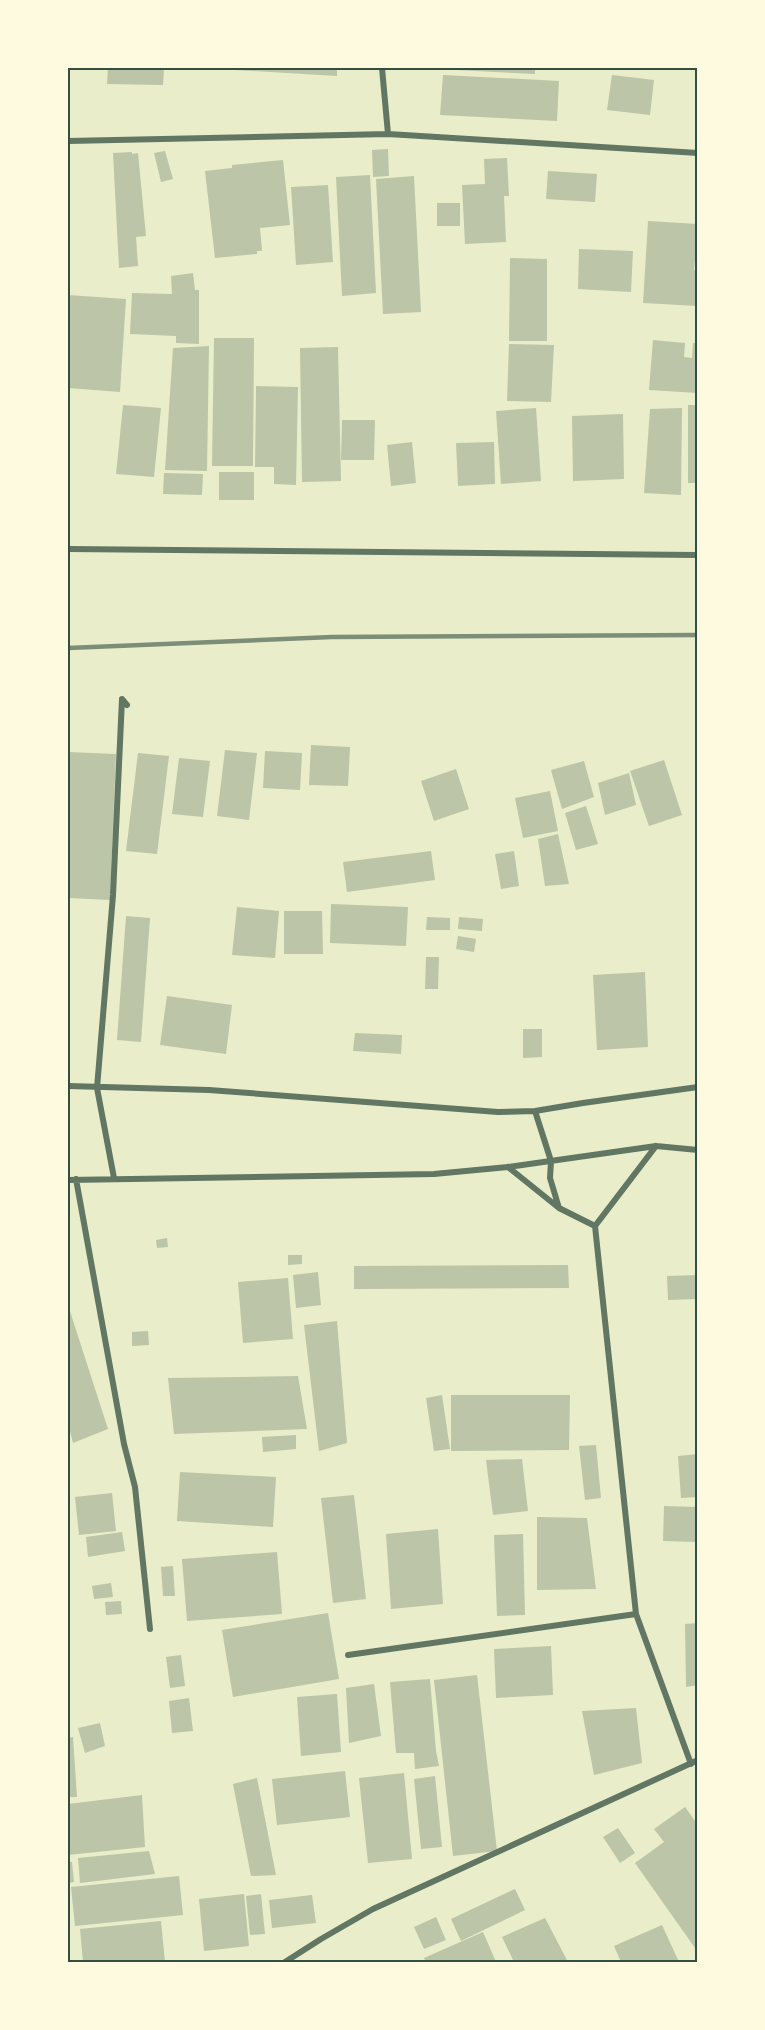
<svg xmlns="http://www.w3.org/2000/svg" width="765" height="2030" viewBox="0 0 765 2030" font-family="Signika,sans-serif">
  <rect width="100%" height="100%" fill="#e9edc9"/>
  <path fill="#bcc5a7" d="M108,68H164L163,85L107,84Z
    M218,68H337V76L218,69Z
    M436,68H535V74L436,69Z
    M443,75L559,81L557,121L440,115Z
    M612,75L654,80L650,115L607,110Z
    M388,149L389,176L373,177L372,150Z
    M165,151L173,179L161,182L154,153Z
    M132,152V154L138,153L146,236L136,237L138,266L119,268L113,153Z
    M507,158L509,196H504L506,242L465,244L462,185L485,184L484,159Z
    M283,160L290,225L260,228L262,251H257V254L215,258L205,171L232,168V165Z
    M548,171L597,174L595,202L546,199Z
    M370,175L376,293L342,296L336,177Z
    M414,176L421,312L383,314L376,179Z
    M328,185L333,262L296,265L291,187Z
    M437,203H460V226H437Z
    M648,221L698,224V260H695L694,270H698V306L643,303Z
    M579,249L633,251L631,292L578,289Z
    M510,258L547,259V341H509Z
    M193,273L195,290H199V344L176,343V336L130,334L132,293L172,294L171,276Z
    M68,295L126,299L120,392L68,388Z
    M214,338H254L253,466H212Z
    M653,340L685,343L684,357L692,358L693,343H698V393L649,390Z
    M509,344L554,345L551,402L507,401Z
    M209,346L207,471L165,470L173,348Z
    M338,347L341,481L302,482L300,348Z
    M256,386L298,387L296,485L274,484V467H255Z
    M123,405L161,408L154,477L116,474Z
    M688,405H698V483H688Z
    M536,408L541,481L501,484L496,411Z
    M682,408L681,495L644,493L650,409Z
    M623,414L624,479L573,481L572,416Z
    M342,420H375L374,460H341Z
    M412,442L416,483L391,486L387,445Z
    M494,442L495,484L458,486L456,443Z
    M219,472H254V500H219Z
    M164,473L203,474L202,495L163,494Z
    M311,745L350,747L348,786L309,785Z
    M225,750L257,753L249,820L217,816Z
    M265,751L302,753L300,790L263,788Z
    M68,752L116,754L110,900L68,898Z
    M138,753L169,756L157,854L126,851Z
    M179,758L210,761L203,817L172,814Z
    M664,760L682,815L649,826L630,771Z
    M584,761L594,797L562,809L551,770Z
    M456,769L469,809L434,821L421,781Z
    M629,773L636,805L605,815L598,783Z
    M550,791L558,831L523,838L515,798Z
    M586,806L598,844L576,850L565,813Z
    M558,834L569,884L545,886L538,839Z
    M431,851L435,880L347,892L343,862Z
    M514,851L519,886L501,889L495,854Z
    M331,904L408,907L406,946L330,943Z
    M237,907L279,911L275,958L232,955Z
    M284,911H322L323,954H284Z
    M126,916L150,918L141,1042L117,1040Z
    M427,917L450,918V930H426Z
    M459,917L483,919L482,931L458,929Z
    M458,936L476,939L474,952L456,949Z
    M426,957H439L438,989H425Z
    M645,972L648,1047L597,1050L593,975Z
    M167,996L232,1005L226,1054L160,1045Z
    M523,1029H542V1057L523,1058Z
    M355,1033L402,1035L401,1054L353,1051Z
    M167,1238L168,1247L157,1248L156,1240Z
    M288,1255H302V1264L288,1265Z
    M568,1265L569,1288L354,1289V1266Z
    M318,1272L321,1305L296,1308L293,1275Z
    M698,1275V1299L668,1300L667,1276Z
    M288,1278L293,1339L243,1343L238,1282Z
    M68,1305L108,1429L73,1443L68,1423Z
    M337,1321L347,1443L319,1451L304,1325Z
    M148,1331L149,1345L132,1346V1332Z
    M298,1376L307,1429L174,1434L168,1378Z
    M442,1395L450,1449L434,1451L426,1398Z
    M451,1395H570L569,1450L451,1451Z
    M296,1435V1449L263,1452L262,1437Z
    M596,1445L601,1498L585,1500L579,1446Z
    M698,1454V1497L681,1498L678,1456Z
    M522,1459L528,1511L493,1515L486,1460Z
    M180,1472L276,1477L273,1527L177,1521Z
    M112,1493L116,1531L79,1535L75,1497Z
    M354,1495L366,1599L333,1603L321,1498Z
    M664,1506L698,1507V1542L663,1541Z
    M537,1517L587,1518L596,1589L537,1590Z
    M438,1529L443,1604L391,1609L386,1534Z
    M122,1532L125,1551L88,1557L86,1537Z
    M523,1534L525,1615L497,1616L494,1535Z
    M277,1552L282,1614L187,1621L182,1559Z
    M173,1566L175,1596H163L161,1567Z
    M111,1583L113,1597L94,1599L92,1586Z
    M121,1601L122,1614L106,1615L105,1602Z
    M328,1613L339,1679L233,1697L222,1630Z
    M698,1623V1685L686,1687L685,1624Z
    M551,1646L553,1695L496,1698L494,1649Z
    M181,1655L185,1686L170,1688L166,1657Z
    M477,1675L497,1851L453,1856L434,1680Z
    M430,1679L436,1751L439,1766L415,1769L414,1753H396L390,1682Z
    M374,1684L381,1736L349,1743L346,1688Z
    M337,1694L341,1752L301,1756L297,1697Z
    M189,1698L193,1731L172,1733L169,1701Z
    M636,1708L642,1763L594,1775L582,1711Z
    M100,1723L105,1746L85,1753L78,1728Z
    M73,1737L77,1797H68V1738Z
    M345,1771L350,1817L277,1825L272,1779Z
    M404,1773L412,1859L368,1863L359,1778Z
    M435,1776L442,1847L421,1849L414,1779Z
    M257,1778L276,1875L251,1876L233,1784Z
    M142,1795L145,1847L68,1855V1804Z
    M685,1807L698,1825V1946L695,1948L635,1863L664,1842L654,1829Z
    M618,1828L635,1853L620,1863L603,1837Z
    M149,1851L155,1874L80,1883L78,1858Z
    M68,1862H72L74,1882L68,1883Z
    M179,1876L183,1915L75,1926L71,1887Z
    M515,1889L525,1910L461,1941L451,1919Z
    M244,1894L249,1946L204,1951L199,1899Z
    M261,1894L265,1934L250,1935L246,1896Z
    M312,1895L316,1923L272,1928L269,1900Z
    M436,1917L446,1940L424,1949L414,1927Z
    M545,1918L568,1962H514L502,1937Z
    M68,1920H69L70,1936L68,1937Z
    M161,1921L165,1962H83L80,1929Z
    M662,1925L679,1962H621L614,1946Z
    M483,1932L496,1962H426L424,1958Z"/>
  <g fill="none" stroke-linecap="round" stroke-linejoin="round">
    <path stroke="#617663" stroke-width="6" d="M382,68L388,134
      M68,141L388,134L698,153
      M68,549L698,555
      M68,1086L209,1090L498,1112L535,1111L583,1103L698,1087
      M535,1111L551,1161L550,1178L559,1208
      M656,1146L595,1226L636,1614L691,1764
      M508,1167L559,1208L595,1226
      M114,1178L97,1088L113,895L122,699L127,705
      M76,1179L124,1444L135,1487L150,1629
      M68,1180L434,1174L508,1167L656,1146L698,1150
      M348,1655L636,1614
      M285,1962L321,1939L373,1909L698,1760"/>
    <path stroke="#7c8e77" stroke-width="4.5" d="M68,648L332,637L698,635"/>
  </g>
  <rect width="765" height="2030" fill="none" stroke="#fefae0" stroke-width="138"/>
  <rect x="69" y="69" width="627" height="1892" fill="none" stroke="#344e41" stroke-width="2"/>
</svg>
